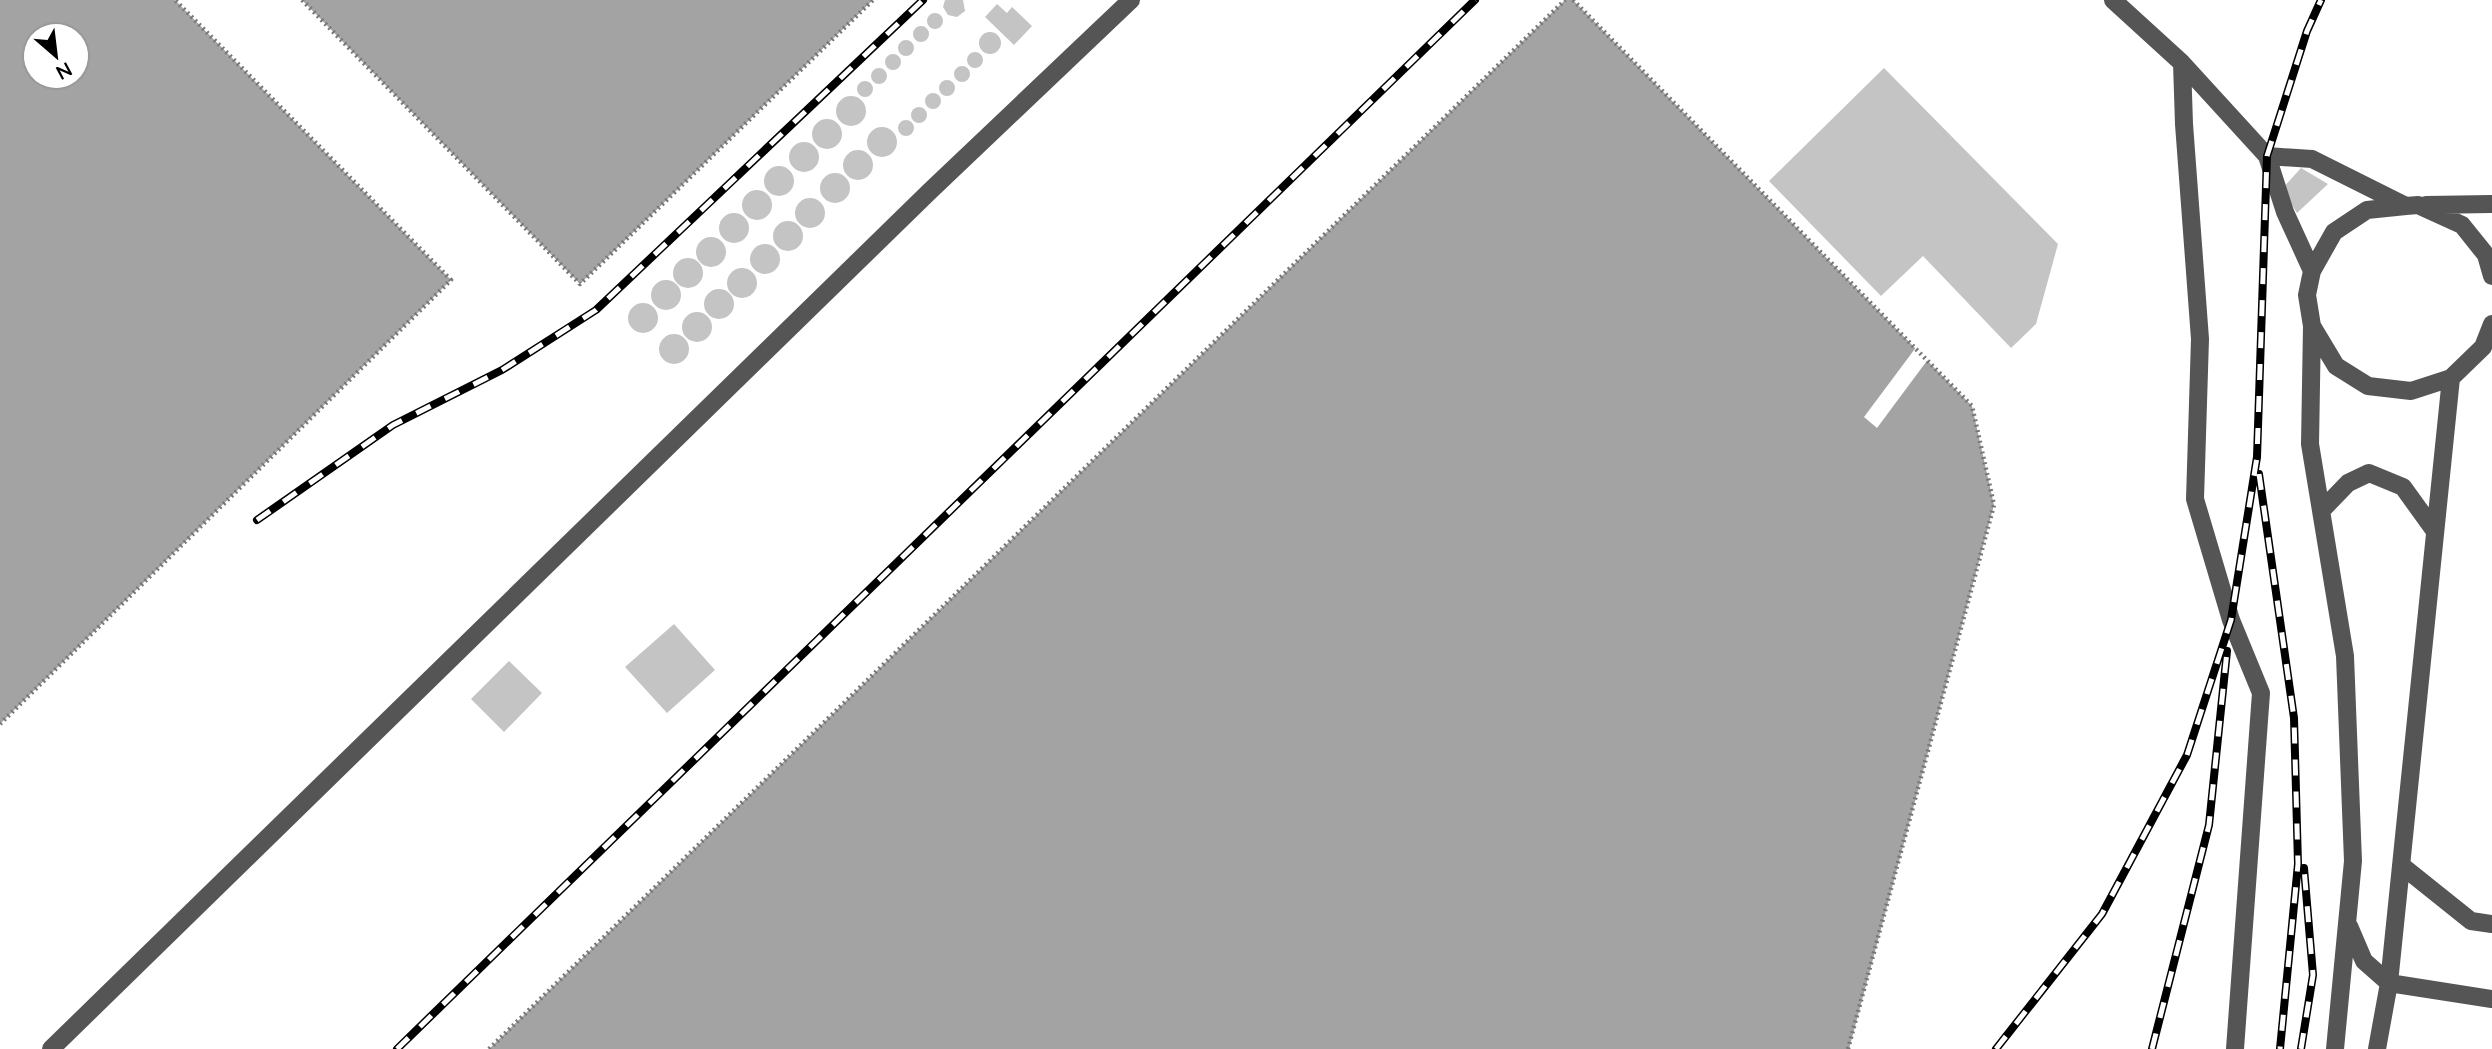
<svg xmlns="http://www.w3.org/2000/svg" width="2492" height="1049" viewBox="0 0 2492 1049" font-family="Lato,sans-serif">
  <rect width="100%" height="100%" fill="#fff"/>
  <path fill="#a3a3a3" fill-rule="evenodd" d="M0,0H175L451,280L0,724ZM35,35H77V77H35Z
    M302,0H873L580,284Z
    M1565,0H1573L1972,406L1994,505L1849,1049H489Z"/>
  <path fill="#fff" d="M1917,346L1929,358L1877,428L1864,417Z"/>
  <path fill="#c4c4c4" d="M945,0H963L965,11L957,17L948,15L943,7Z
    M997,4L1007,13L1012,7L1032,26L1014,45L985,17Z
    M927 21a8 8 0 1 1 16 0a8 8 0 1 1-16 0Z
    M913 34a8 8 0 1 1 16 0a8 8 0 1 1-16 0Z
    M979 43a11 11 0 1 1 22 0a11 11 0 1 1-22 0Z
    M898 48a8 8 0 1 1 16 0a8 8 0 1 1-16 0Z
    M967 60a8 8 0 1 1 16 0a8 8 0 1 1-16 0Z
    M885 62a8 8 0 1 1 16 0a8 8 0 1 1-16 0Z
    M954 74a8 8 0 1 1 16 0a8 8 0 1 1-16 0Z
    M871 76a8 8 0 1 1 16 0a8 8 0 1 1-16 0Z
    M1884,68L2058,244L2036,324L2011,348L1923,256L1881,296L1769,181Z
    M939 88a8 8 0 1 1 16 0a8 8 0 1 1-16 0Z
    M857 89a8 8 0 1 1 16 0a8 8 0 1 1-16 0Z
    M925 101a8 8 0 1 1 16 0a8 8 0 1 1-16 0Z
    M836 111a15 15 0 1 1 30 0a15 15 0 1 1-30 0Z
    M911 115a8 8 0 1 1 16 0a8 8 0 1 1-16 0Z
    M812 134a15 15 0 1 1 30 0a15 15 0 1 1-30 0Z
    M898 128a8 8 0 1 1 16 0a8 8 0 1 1-16 0Z
    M867 142a15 15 0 1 1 30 0a15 15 0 1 1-30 0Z
    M789 157a15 15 0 1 1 30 0a15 15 0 1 1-30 0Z
    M843 165a15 15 0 1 1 30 0a15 15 0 1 1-30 0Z
    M764 181a15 15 0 1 1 30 0a15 15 0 1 1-30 0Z
    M2301,168L2328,184L2297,213L2282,189Z
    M820 188a15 15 0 1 1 30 0a15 15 0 1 1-30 0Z
    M742 205a15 15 0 1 1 30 0a15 15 0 1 1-30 0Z
    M795 213a15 15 0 1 1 30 0a15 15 0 1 1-30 0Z
    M719 228a15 15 0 1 1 30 0a15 15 0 1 1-30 0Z
    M773 236a15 15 0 1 1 30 0a15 15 0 1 1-30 0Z
    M696 252a15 15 0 1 1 30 0a15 15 0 1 1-30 0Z
    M750 259a15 15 0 1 1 30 0a15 15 0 1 1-30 0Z
    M673 273a15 15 0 1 1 30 0a15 15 0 1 1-30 0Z
    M727 283a15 15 0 1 1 30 0a15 15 0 1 1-30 0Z
    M651 295a15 15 0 1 1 30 0a15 15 0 1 1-30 0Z
    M704 304a15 15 0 1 1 30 0a15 15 0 1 1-30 0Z
    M628 318a15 15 0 1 1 30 0a15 15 0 1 1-30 0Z
    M682 327a15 15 0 1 1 30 0a15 15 0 1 1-30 0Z
    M659 349a15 15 0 1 1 30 0a15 15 0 1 1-30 0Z
    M674,624L715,670L667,713L625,667Z
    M509,661L542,693L504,732L471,699Z"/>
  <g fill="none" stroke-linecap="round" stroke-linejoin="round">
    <path stroke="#777" stroke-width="4.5" stroke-dasharray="2 3.5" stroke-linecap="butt" d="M302,0L580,284L873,0
      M1573,0L1972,406L1994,505L1848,1049
      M0,724L451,280L175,0
      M489,1049L1565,0"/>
    <path stroke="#555" stroke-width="18" d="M2113,0L2182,63L2267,156L2285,212L2312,271
      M2182,63L2184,124L2200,339L2195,499L2231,620L2261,693L2235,1049
      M2267,156L2312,159L2406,206
      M2426,205L2492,204
      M2492,276L2486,255L2462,225L2418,205L2406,206L2367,210L2334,232L2312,271L2307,295L2312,326L2336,366L2368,386L2411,391L2451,378L2483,347L2492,324
      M2312,326L2310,444L2345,656L2353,861L2335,1049
      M2321,511L2348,483L2369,473L2403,487L2434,530
      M2401,865L2471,921L2492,924
      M2349,926L2364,961L2389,983L2492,999
      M51,1049L930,191L1131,0
      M2377,1049L2389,983L2451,378"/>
    <g stroke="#000" stroke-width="8">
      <path id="rail" d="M2259,474L2294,718L2298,864L2280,1049
        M257,520L393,425L502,370L596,310L923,0
        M397,1049L1475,0
        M1996,1049L2102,914L2187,755L2231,620L2257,457L2267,156L2307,31L2321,0
        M2152,1049L2209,825L2227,651
        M2301,1049L2313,975L2304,868"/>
    </g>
    <use href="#rail" stroke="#fff" stroke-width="5" stroke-dasharray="16" stroke-linecap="butt"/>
  </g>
  <g transform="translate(56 56) rotate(152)"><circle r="33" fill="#ffffff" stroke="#999999" stroke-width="2"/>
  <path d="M0-5L12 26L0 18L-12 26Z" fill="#000000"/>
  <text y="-10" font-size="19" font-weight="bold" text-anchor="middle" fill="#000000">N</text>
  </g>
</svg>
